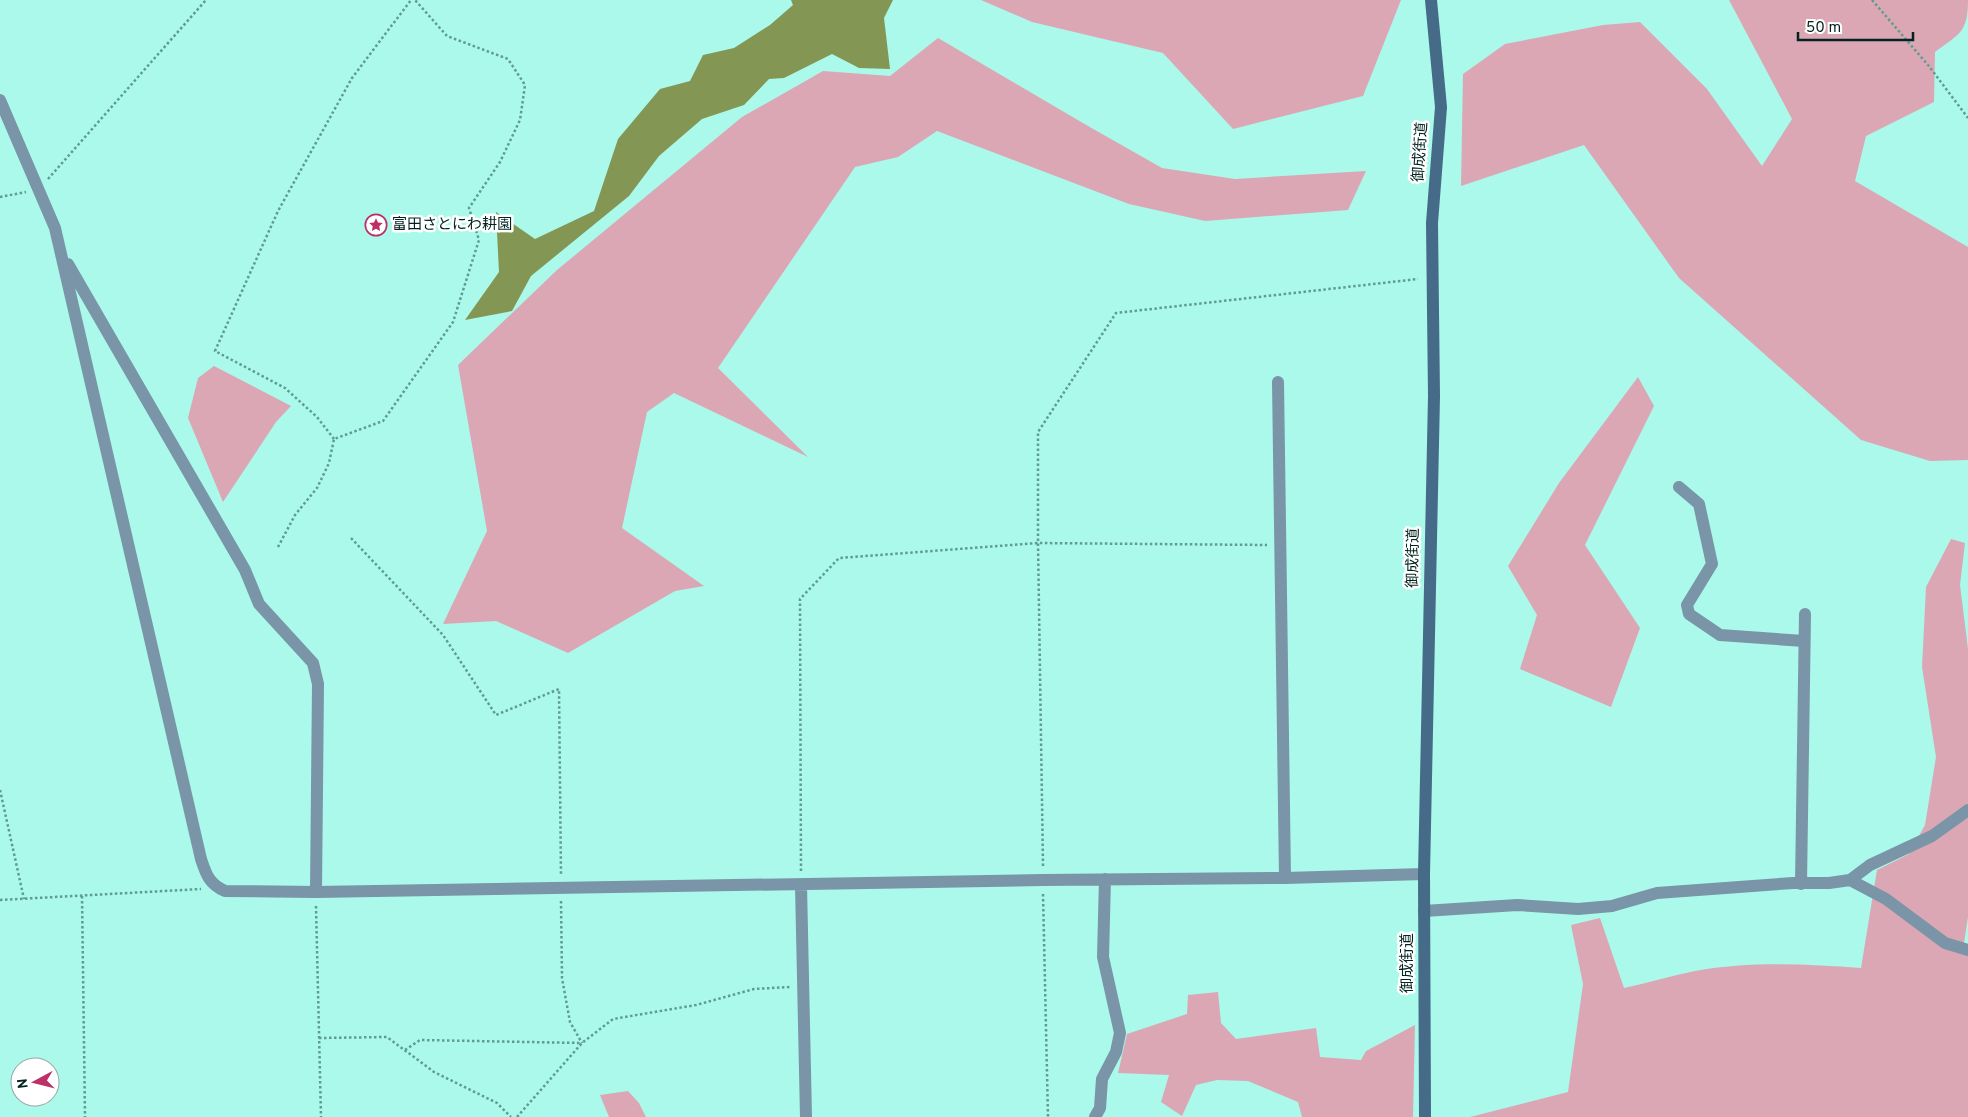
<svg xmlns="http://www.w3.org/2000/svg" width="1968" height="1117" viewBox="0 0 1968 1117" font-family="Overpass,'Noto Sans JP',sans-serif">
  <rect width="100%" height="100%" fill="#aaf9ea"/>
  <path fill="#dca7b4" d="M981,0H1401L1363,96L1233,129L1163,53L1032,22Z
    M1729,0H1968C1968,33 1959,34 1935,52L1934,102L1866,136L1855,181L1968,247V460L1930,461L1861,440L1679,278L1584,145L1461,186L1463,74L1505,44L1603,25L1640,22L1707,89L1762,166L1792,119Z
    M938,38L1088,126L1162,168L1235,179L1366,171L1348,210L1205,221L1129,204L937,131L898,157L855,167L718,368L808,457L674,393L647,412L622,528L704,586L675,591L568,653L496,621L443,624L487,531L458,365L557,270L742,117L823,71L890,76Z
    M214,366L291,406L276,422L223,502L188,418L198,378Z
    M1638,377L1654,406L1585,545L1640,628L1611,707L1520,669L1537,615L1508,566L1559,483Z
    M1951,539L1965,543L1960,585L1968,649V917L1964,943L1968,947V1117H1470L1568,1092L1583,984L1571,925L1600,918L1624,988C1647,983 1671,976 1695,971C1749,961 1806,964 1861,968L1877,870L1909,854L1925,825L1936,757L1922,667L1926,587Z
    M1218,992L1221,1023L1236,1039L1316,1028L1320,1057L1361,1060L1366,1051L1415,1025L1413,1117H1302L1298,1102L1248,1081L1217,1080L1196,1085L1182,1116L1161,1102L1169,1075L1118,1073L1127,1034L1187,1014L1188,995Z
    M628,1091L639,1103L646,1117H609L600,1095Z"/>
  <path fill="#849654" d="M791,0H893L884,18L890,69L859,68L832,54L784,78L769,79L744,105L702,119L659,156L629,196L531,276L512,311L465,320L499,272L496,212L535,239L594,211L618,139L660,89L690,81L703,55L734,48L770,25L793,5Z"/>
  <g fill="none" stroke-linecap="round" stroke-linejoin="round">
    <path stroke="#609b91" stroke-width="2.5" stroke-dasharray="2.5 2.5" stroke-linecap="butt" d="M1872,0L1928,65L1968,118
      M48,179L206,0
      M0,197L26,192
      M334,439L317,417L285,388L215,351L278,211L352,78L411,0
      M351,538L443,635L496,715L559,689L561,875
      M278,547L295,515L317,488L329,463L334,439L383,421L453,322L479,240L469,208L500,162L520,120L525,85L508,59L447,36L415,0
      M0,790L24,899
      M1043,866L1038,543V432L1116,313L1418,279
      M801,871L800,599L839,558L1038,543L1267,545
      M1043,894L1048,1117
      M82,896L85,1117
      M0,900L201,889
      M561,901L562,978L570,1022L582,1043
      M316,906L321,1117
      M319,1038L387,1037L434,1072L497,1103L511,1117
      M405,1050L420,1040L582,1043
      M517,1117L582,1043L613,1019L696,1005L754,989L790,987"/>
    <path stroke="#7a94a8" stroke-width="12" d="M0,100L55,228L201,859C206,874 209,884 225,891L316,892L1043,880L1285,878L1424,874
      M68,264L245,570L259,604L313,663L318,684L316,892
      M1278,382L1285,878
      M1679,487L1699,504L1712,564L1687,605L1689,614L1720,635L1804,641
      M1850,880L1870,865L1932,836L1968,810
      M1801,884L1805,614
      M801,885L806,1117
      M1424,911L1517,905L1578,909L1612,906L1657,893L1793,883H1829L1850,880L1886,899L1945,943L1968,950
      M1095,1117L1100,1108L1102,1079L1116,1052L1120,1033L1103,957L1105,879"/>
    <path stroke="#456b88" stroke-width="12" d="M1425,1117L1424,874L1434,396L1432,223L1441,107L1431,0"/>
  </g>
  <defs>
    <g id="sight-ring" transform="scale(1.125)"><circle r="9.5" fill="#fff" stroke="#bc3167" stroke-width="1.5"/><path d="M0-6L1.8-2.2L6-1.7L2.9 1.2L3.7 5.4L0 3.3L-3.7 5.4L-2.9 1.2L-6-1.7L-1.8-2.2Z" fill="#bc3167"/></g>
  </defs>
  <g fill-rule="evenodd">
    <use href="#sight-ring" x="376" y="225"/>
  </g>
  <g text-anchor="middle" dominant-baseline="central" stroke-width="5" stroke-linejoin="round" paint-order="stroke">
    <g font-size="15" fill="#02231f" stroke="#fff">
      <text transform="translate(1421 152) rotate(-86)">御成街道</text>
      <text transform="translate(1414 558) rotate(-89)">御成街道</text>
      <text transform="translate(1408 963) rotate(-90)">御成街道</text>
    </g>
    <g font-size="15" fill="#02231f" stroke="#fff" text-anchor="start">
      <text x="392" y="225">富田さとにわ耕園</text>
    </g>
  </g>
  <g transform="translate(35 1082) rotate(263)"><circle r="24" fill="#ffffff" stroke="#9aa7a5"/>
  <path d="M0-4L9 19L0 12L-9 19Z" fill="#bc3167"/>
  <text y="-8" font-size="14" font-weight="bold" text-anchor="middle" fill="#02231f">N</text>
  </g>
  <path d="M1798 32v8h115v-8" fill="none" stroke="#02231f" stroke-width="2.5"/>
  <text x="1806" y="32" font-size="15" fill="#02231f" stroke="#ffffff" stroke-width="4" paint-order="stroke">50 m</text>
</svg>
